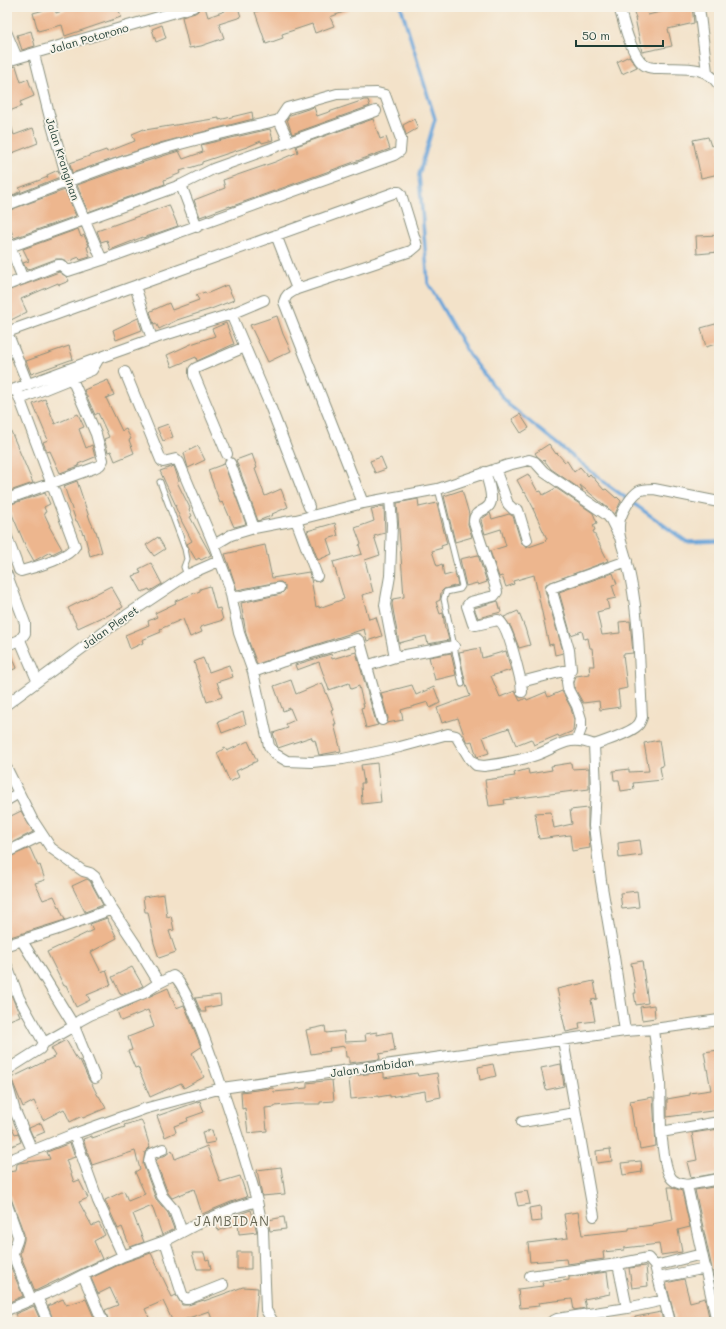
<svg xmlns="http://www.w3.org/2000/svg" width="726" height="1329" viewBox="0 0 726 1329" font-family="Mali,sans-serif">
  <rect width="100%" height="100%" fill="#f7f3e8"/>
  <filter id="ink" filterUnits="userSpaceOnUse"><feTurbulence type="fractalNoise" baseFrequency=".025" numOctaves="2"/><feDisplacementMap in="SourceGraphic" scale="8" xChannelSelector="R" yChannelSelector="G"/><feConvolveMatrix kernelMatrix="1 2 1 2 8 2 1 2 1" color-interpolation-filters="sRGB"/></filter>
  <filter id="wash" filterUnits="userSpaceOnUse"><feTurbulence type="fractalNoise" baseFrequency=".012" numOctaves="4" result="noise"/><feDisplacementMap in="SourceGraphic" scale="16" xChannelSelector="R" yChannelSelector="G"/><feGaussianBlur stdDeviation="0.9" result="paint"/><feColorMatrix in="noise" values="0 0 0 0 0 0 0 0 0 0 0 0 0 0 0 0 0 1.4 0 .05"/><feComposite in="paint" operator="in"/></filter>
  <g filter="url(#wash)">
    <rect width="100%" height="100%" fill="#f3e2c9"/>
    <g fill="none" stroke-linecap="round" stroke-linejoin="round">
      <path stroke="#69a4d9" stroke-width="3.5" d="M401,7L435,119L419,175L428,283L470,356L509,405L608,485L687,542L719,541"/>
    </g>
    <g id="blocks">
      <path fill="#edb68e" d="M55,7L56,13L75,7H118L121,17L65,36L62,25L38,31L33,13Z
        M199,7H205L208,17L225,11L224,7H238L241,17L219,24L224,38L201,46L189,48L182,17L195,13L198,11Z
        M271,7H273L274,10L283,7H355V8L330,17L334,26L315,33L312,24L282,34L283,38L266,44L255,12Z
        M632,7H645L648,15L664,11L663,7H692L694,23L668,29L672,46L642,52L635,18H636Z
        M162,25L166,38L156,42L152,29Z
        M31,31L35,46L22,50L17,35Z
        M629,56L637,67L622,74L617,62Z
        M16,66L21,82L28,79L34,96L20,102L22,106L7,112V69Z
        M364,100H368L370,106L292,134L287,119L290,115L314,107L317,116Z
        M252,112L253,119L160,143L72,173L70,163L106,150L107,152L135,141L132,134L144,129L145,130L219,118V120Z
        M9,118L14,135L33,128L38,143L7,155V119Z
        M373,119L380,139L386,137L390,149L230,207V206L200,217L194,200L225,188L223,180L275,162L298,152L296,146Z
        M414,119L418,128L406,135L403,125Z
        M270,129L273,140L262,143L261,141L247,147L202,162V164L180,171L181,173L164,180L165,184L88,212L77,185L125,168L179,151L183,159L203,152L201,145Z
        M708,137L711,146L719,144V174L701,178L693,140Z
        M58,170L60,177L7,198L21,191L19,188L48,177L47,175Z
        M65,190L76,216L14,238L10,228L7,229V211Z
        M169,205L178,226L143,238V237L110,250L107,240L101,242L97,231Z
        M78,229L81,237L84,235L89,246L87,247L90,257L80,260L79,257L67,262L62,259H56L27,270L23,263L29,261L23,249Z
        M719,235V252L697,254L696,236Z
        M59,272L67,277L69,281L59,285L58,283L21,299L27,312L7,322V291Z
        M227,285L234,300L211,309L177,320L159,329L156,323L154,324L150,312L151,311L169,303L172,310L199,300L196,295L205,292L206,294Z
        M277,316L283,334L291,351L268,362L250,325Z
        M138,318L142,330L116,340L113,330Z
        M226,323L234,344L197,361L196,357L172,367L167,355L191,344L215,336L212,329Z
        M719,323V343L706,347L701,328Z
        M69,346L73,359L31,374L26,361Z
        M108,380L114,395L106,398L122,431L126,429L131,439L129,440L134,453L115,461L111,451L108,452L104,439L109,437L98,413L95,415L84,390Z
        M45,399L55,424L78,414L84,427L79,429L86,448L92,445L95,457L78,464L79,466L60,473L50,451L47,452L43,442L48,440L33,404Z
        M520,414L529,428L521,433L512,419Z
        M7,422L33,483L7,492Z
        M168,424L173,437L163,441L157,428Z
        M549,444L556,454L557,453L565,462L567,461L574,472L580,467L588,476L590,474L604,490L606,489L616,498L617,497L621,501L615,514L580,485L583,491L551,469L544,460L543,461L537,456L535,453Z
        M198,446L205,460L188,468L184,453Z
        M252,454L257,468L255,469L265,496L281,489L288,507L272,514L273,515L258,521L236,460Z
        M381,457L386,469L375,473L370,461Z
        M224,464L246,524L234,527L223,502L220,503L208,470Z
        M174,466L179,481L177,482L190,508L189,509L192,516L190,517L211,555L201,560L199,558L196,560L189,548L187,544L192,541L182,522L175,506H176L160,471Z
        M528,474L538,492L541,491L543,495L556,488L593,513L597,523L593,525L595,530L593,531L608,561L546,584L545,590L563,651V653L555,655L553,644L549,645L534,575L513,581L514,584L506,587L502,576L499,577L490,551L506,546L501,529L485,534L481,521L483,518L490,513L492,519L509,514L513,516L521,542L526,548L546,541L545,540L547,539L533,509H534L525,492L524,493L517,480Z
        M77,481L90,520L95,531H96L102,552L90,556L84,533L83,534L77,521H76L64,486Z
        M462,490L469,514L468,524L472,537L455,542L444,496Z
        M45,493L50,504L44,507L46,512L44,513L50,526H49L62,549L52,554L50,552L34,561L26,547L8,505Z
        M418,499L419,507L437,503L447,544L441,546L442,548L432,551L437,566L442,564L444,576L455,573L458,585L444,589L441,592L440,600L436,602L440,614L443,613L445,629H446L449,640L428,644L426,636L399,643L392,604L393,599L404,597L397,503Z
        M384,506L385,533L374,536L380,555L365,560L373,592L362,595L369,619L376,617L382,636L367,641L364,629L257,664L246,634L241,603L281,594L285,590V586L281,582H278L237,590L225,554L265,545L272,578L309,572L311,579L316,607L319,606V608L344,599L333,562L362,554L359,545L361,544L355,528L374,521L371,509Z
        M335,523L338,536L327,539L332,554L318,560L307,531Z
        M158,537L165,549L154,556L146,545Z
        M478,555L487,582L478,585L477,583L466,586L460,559Z
        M151,563L162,584L150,591L149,589L142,592L133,576L141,573L139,569Z
        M613,573L617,584L612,585L616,598L607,600L609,609L597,612L602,635L620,633L619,622L630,621L633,653L623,654L627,688L618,690L620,707L600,710L599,701L583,703L574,687V683L576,676L590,674L589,666H594L592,648H590L588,638L584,639L582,631L571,635L559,592Z
        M111,586L123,607L105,617L104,616L78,628L68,608Z
        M210,586L216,609L220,608L223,620L200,627L202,632L190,637L183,619L160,629L161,632L142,640L143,643L130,649L125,635L149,625L148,621L157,617L155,613L176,603L175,601L200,591V589Z
        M498,601L501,612L478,618L474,608Z
        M518,611L525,628L530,645L519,648L511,627L504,617Z
        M480,648L482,658L506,651L511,670L491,676L500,697L515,691L520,701L526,698L527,700L546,692L548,697L562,691L571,708L574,720L573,731L559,737L558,735L534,745L531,739L516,745L509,728L483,737L489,753L477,757L472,741L468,742L466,741L458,718L442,723L437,708L470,696L466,685L459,652Z
        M7,651H10L17,668L7,672Z
        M356,652L376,722L378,725L366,728L361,708L364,707L359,686L351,689L349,683L329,690L319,662L297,670L295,665L331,654L332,659Z
        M451,653L456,675L435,680L429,657Z
        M203,658L209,672L229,665L233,677L217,682L222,697L207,702L194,662Z
        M291,680L296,694L322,683L333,709L331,710L336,724H334L341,751L319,755L315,740L313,741L311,737L278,748L273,733L288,728L286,724L295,720L290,708L283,711L274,686Z
        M412,685L416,695L434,687L440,703L430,708L428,702L401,710L403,720L387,723L388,718L381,693Z
        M243,712L246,724L222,733L218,722Z
        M659,740L663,766L660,767L662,780L633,783L634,789L621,791L619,780H614L613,771L629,769V772L649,771L644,743Z
        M248,741L257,761L236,771L239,777L230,782L217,753L225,748L227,751Z
        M377,763L381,802L362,804L361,783H364L361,765Z
        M571,763L572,769L589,768V789L504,800L505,804L489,806L485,780L515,776L514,773L528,769L529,774L552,770L551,766Z
        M588,808V827L590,848L572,851L570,835L539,839L535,813L551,812L554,828L572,824L570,810Z
        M21,811L33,832L7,845V818Z
        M640,840L642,855L619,858L618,843Z
        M30,848L38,866L40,865L45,880L35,883L43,900L54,896L65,920L7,938V858Z
        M87,879L90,881L103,905L85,912L72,886Z
        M637,891L639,907L622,909L620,893Z
        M164,894L167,917L171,916L174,930L169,931L176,952L159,958L154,943L148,912H145L143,897Z
        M107,918L117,938L91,952L101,972L106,970L111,985L87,995L90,1000L76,1007L66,985L64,986L47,952L93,930L90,924Z
        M642,961L648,1003L636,1005L634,993H636L631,963Z
        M132,967L143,986L121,995L112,977Z
        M594,981L597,999L591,1000L595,1021L579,1023L580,1029L566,1032L562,1015H563L557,989Z
        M7,985L20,1016L7,1021Z
        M168,988L176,1008L184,1005L187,1012L201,1047L192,1053L204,1077L184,1088L181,1083L150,1097L138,1067L135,1068L128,1051L132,1050L128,1037L154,1027L148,1010L121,1021L117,1011Z
        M220,995L221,1005L205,1008L206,1012H201L195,998Z
        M654,1005L655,1018L642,1020L640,1007Z
        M325,1026L326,1033L344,1031L345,1042L366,1041L365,1034L377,1032V1035L392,1032L395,1051L379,1054L380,1059L349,1063V1057H346L345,1046L329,1048L330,1051L311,1054L306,1030Z
        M66,1040L78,1061L80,1060L89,1080L92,1084L98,1096H99L106,1108L83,1118L82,1116L70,1122L64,1109L43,1120L34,1101L23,1107L11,1078L56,1056L51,1048Z
        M719,1050V1110L667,1117V1099L690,1095V1093L711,1090L704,1052Z
        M493,1064L496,1076L480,1080L478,1067Z
        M561,1064L564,1086L546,1090L541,1068Z
        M382,1072L384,1073V1078L417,1073L418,1076L437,1073L441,1097L426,1100L425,1091L390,1097V1095L378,1097V1096L351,1099L349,1079H351V1076Z
        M332,1080L334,1101L320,1102V1104H296L275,1106V1107L265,1108L267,1131L248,1133L245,1108L242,1109L241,1092L273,1088L274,1092L296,1090V1089L307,1088V1083Z
        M653,1097L656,1146L640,1149L636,1127H634L630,1101Z
        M200,1101L204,1112L187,1118L188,1121L174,1126L176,1132L165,1137L157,1116Z
        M7,1116L15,1134L18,1133L21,1142L7,1148Z
        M141,1120L142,1121L150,1147L145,1152L143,1164L156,1199L168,1213L174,1229L162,1235L152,1206L133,1214L144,1242L130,1247L122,1227L118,1229L105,1200L124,1191L128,1201L145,1194L135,1172L140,1169L135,1151L92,1165L83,1139L92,1136V1138L125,1127L124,1125Z
        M41,1123L45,1132L33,1137L29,1128Z
        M719,1129V1173L691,1178L687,1162L697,1160L692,1133Z
        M212,1130L215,1142L205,1144L202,1132Z
        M70,1143L75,1157L66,1160L74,1182L79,1180L88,1198L79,1202L92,1226L99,1223L105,1235L94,1241L102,1259L35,1291L20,1254L24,1240V1234L8,1190H7V1172L16,1171L17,1164L19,1163L50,1159L47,1152Z
        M207,1146L220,1182L240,1176L247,1197L231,1202L202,1214L194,1189L172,1198L168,1193L156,1162L157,1159L166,1155L172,1150L175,1159Z
        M610,1149L612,1161L597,1163L596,1151Z
        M641,1161L642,1172L623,1175L621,1163Z
        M281,1167L285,1194L262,1196L257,1170Z
        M719,1186V1301L695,1190Z
        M668,1187H671L682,1191L690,1227L678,1230L682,1252L661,1255L659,1244L624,1248V1250L603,1252L604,1259L567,1264L566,1259L530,1262L528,1243L568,1238L564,1214L578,1212L582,1235L629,1230V1228L653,1225L652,1224L673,1220Z
        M527,1191L530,1204L518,1206L515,1193Z
        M540,1206L542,1221L531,1222L529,1208Z
        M251,1210L257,1232L239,1234L238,1223L218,1231L215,1223Z
        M284,1217L286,1229L270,1231L268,1220Z
        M237,1252H251V1269H237Z
        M151,1253L172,1297L176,1295L182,1305H188L204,1300V1301L243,1287L258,1288L255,1322H213L209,1311L183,1320L184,1322H173L163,1301L145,1309L151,1322H109L105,1310L118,1305L110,1288L98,1294L91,1278L125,1262Z
        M192,1253H204L206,1260L209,1259L211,1269H197Z
        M7,1258L23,1296L7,1303Z
        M646,1266L648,1286L632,1288L629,1268Z
        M607,1272L610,1294L584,1299L586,1308L574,1310L572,1299L538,1303L539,1306L520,1308L518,1289L543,1286L542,1283L569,1280V1277Z
        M684,1279L690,1302L705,1298L710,1322H676L666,1283Z
        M63,1299L66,1305L86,1299L96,1322H54L48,1306Z
        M34,1306L41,1322H19L15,1314Z
        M661,1312L663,1322H635V1317Z"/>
    </g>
  </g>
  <g filter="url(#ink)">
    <use href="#blocks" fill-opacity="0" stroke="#89907e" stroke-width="1"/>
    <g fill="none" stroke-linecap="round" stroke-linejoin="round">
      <g stroke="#89907e" stroke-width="7">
        <path id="service" d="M160,482L185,549L187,559L184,567L187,575
          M438,489L462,586L460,589L446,592L444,599L462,684"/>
      </g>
      <g stroke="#89907e" stroke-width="12">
        <path id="minor" d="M619,7C624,23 630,52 643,64C647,68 654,68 660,68C683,69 705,64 719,85
          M699,7L707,72
          M7,34L17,58
          M34,54L51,122L68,181L102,260
          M7,61L193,7
          M279,120L289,142
          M181,185L197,227
          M7,205C58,185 109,165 162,149C200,138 240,129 279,120L287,108L337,94L377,93L385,95L401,139L400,151L394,155L102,260L68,271L61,265H58L7,285
          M276,235L297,289
          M23,279L11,249L12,246L181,185L213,169L376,111
          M135,286L396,192H399L401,194L417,246L411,251L297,289C290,293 286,294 284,302L363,503
          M231,314L245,347
          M7,332L135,286L152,339
          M7,332L28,385
          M125,372L161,460L163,462L176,459L179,462L214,545
          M7,392L99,358
          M20,399L92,370L99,358L152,339L231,314L264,300
          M227,454L194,375V370L196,368L245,347L269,403L309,507
          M230,463L254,528
          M495,469L508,504L513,509L518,510L527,540
          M485,472C488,481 492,492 491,501C489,513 474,508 474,522L496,588L497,592L494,596L470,602L467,606L473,624L476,625L498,620C508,624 518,670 521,682
          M390,498L392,524L390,576L385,605L395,657L454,646
          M7,499L94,468L100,465L103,460L96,434L72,379
          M296,520L317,576
          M7,537L18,567L19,570L21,571C35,567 68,559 75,546L16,389
          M7,575L25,623V633L20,640L37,680
          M232,598L279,588
          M7,645L20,640
          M366,666L395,657
          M253,672L281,662L357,639L360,642L382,720
          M522,692L521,682L571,669
          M7,704L127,615L187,575L219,561
          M577,740L581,729V719L577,706L568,689L567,682L571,669L569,650L551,588L627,561
          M594,745C568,733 556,749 533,756C517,761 500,764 484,766L476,765L470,759L456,736L448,734L400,747L343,759L312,762L287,761L275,754L269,746L253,672L239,633L229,585L214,545L231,535L254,528L296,520L363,503L438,489L508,465L529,460L535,462L544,472L607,515L611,520L619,536
          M7,769L32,819L51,848L83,871L90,873L95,877L112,909
          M7,800L19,793
          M7,852L42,835
          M22,941L74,1026L95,1078
          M7,945L55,930L112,909L136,945L159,983L173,976C192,982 249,1172 257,1201L234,1208L201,1222L165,1241L123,1256L83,1275L52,1291L7,1310
          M7,966L19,998L44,1043
          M654,1029L660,1081L661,1132L719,1122
          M625,1031L614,957L601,881L594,826L596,788L594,745C605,741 631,733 638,725C640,723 641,720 642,717C639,665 640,613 627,563C624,548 616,534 620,519C623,510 631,496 639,491C643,489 649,489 654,489L719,502
          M563,1040L594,1216
          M7,1070L40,1049L44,1043L74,1026L79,1021L90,1015L144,993L159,983
          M7,1083L15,1111L32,1150
          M522,1122L575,1113
          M661,1132C663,1145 664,1170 672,1179C677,1184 682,1184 687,1185L717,1322
          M74,1134L98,1201L123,1256
          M163,1149L151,1154L149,1162L162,1196L174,1210L182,1232
          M7,1161L74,1134L144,1109L222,1088L625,1031L654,1029L719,1020
          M687,1185L719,1179
          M257,1201L263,1230L266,1310L273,1322
          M7,1205L18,1236C18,1243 13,1247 13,1255L31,1299
          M165,1241L182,1294L185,1299H188L223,1285
          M655,1266L702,1254
          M83,1275L103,1322
          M530,1276L618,1264
          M658,1278L706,1268
          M37,1297L48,1322
          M627,1308L618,1264L648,1258L655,1266L670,1322
          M551,1322L557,1319L627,1308L664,1300"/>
      </g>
      <use href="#service" stroke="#fff" stroke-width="5"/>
      <use href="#minor" stroke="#fff" stroke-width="10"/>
    </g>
  </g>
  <g text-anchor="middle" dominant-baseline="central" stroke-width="3.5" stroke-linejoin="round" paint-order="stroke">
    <g font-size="11" fill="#1f3d34" stroke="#f7f3e8">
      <text transform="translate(89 38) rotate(-16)">Jalan Potorono</text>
      <text transform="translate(63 159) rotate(72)">Jalan Kranginan</text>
      <text transform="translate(110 627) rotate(-35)">Jalan Pleret</text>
      <text transform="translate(372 1067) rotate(-8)">Jalan Jambidan</text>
    </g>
    <g font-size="13" letter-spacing="1" fill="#676754" stroke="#f7f3e8">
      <text x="232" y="1220">JAMBIDAN</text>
    </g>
  </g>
  <rect width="726" height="1329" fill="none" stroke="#f7f3e8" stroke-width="24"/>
  <path d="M576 40v6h87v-6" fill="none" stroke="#1f3d34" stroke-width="2"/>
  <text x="582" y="40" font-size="12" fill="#1f3d34" stroke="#f7f3e8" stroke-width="3" paint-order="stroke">50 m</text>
</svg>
